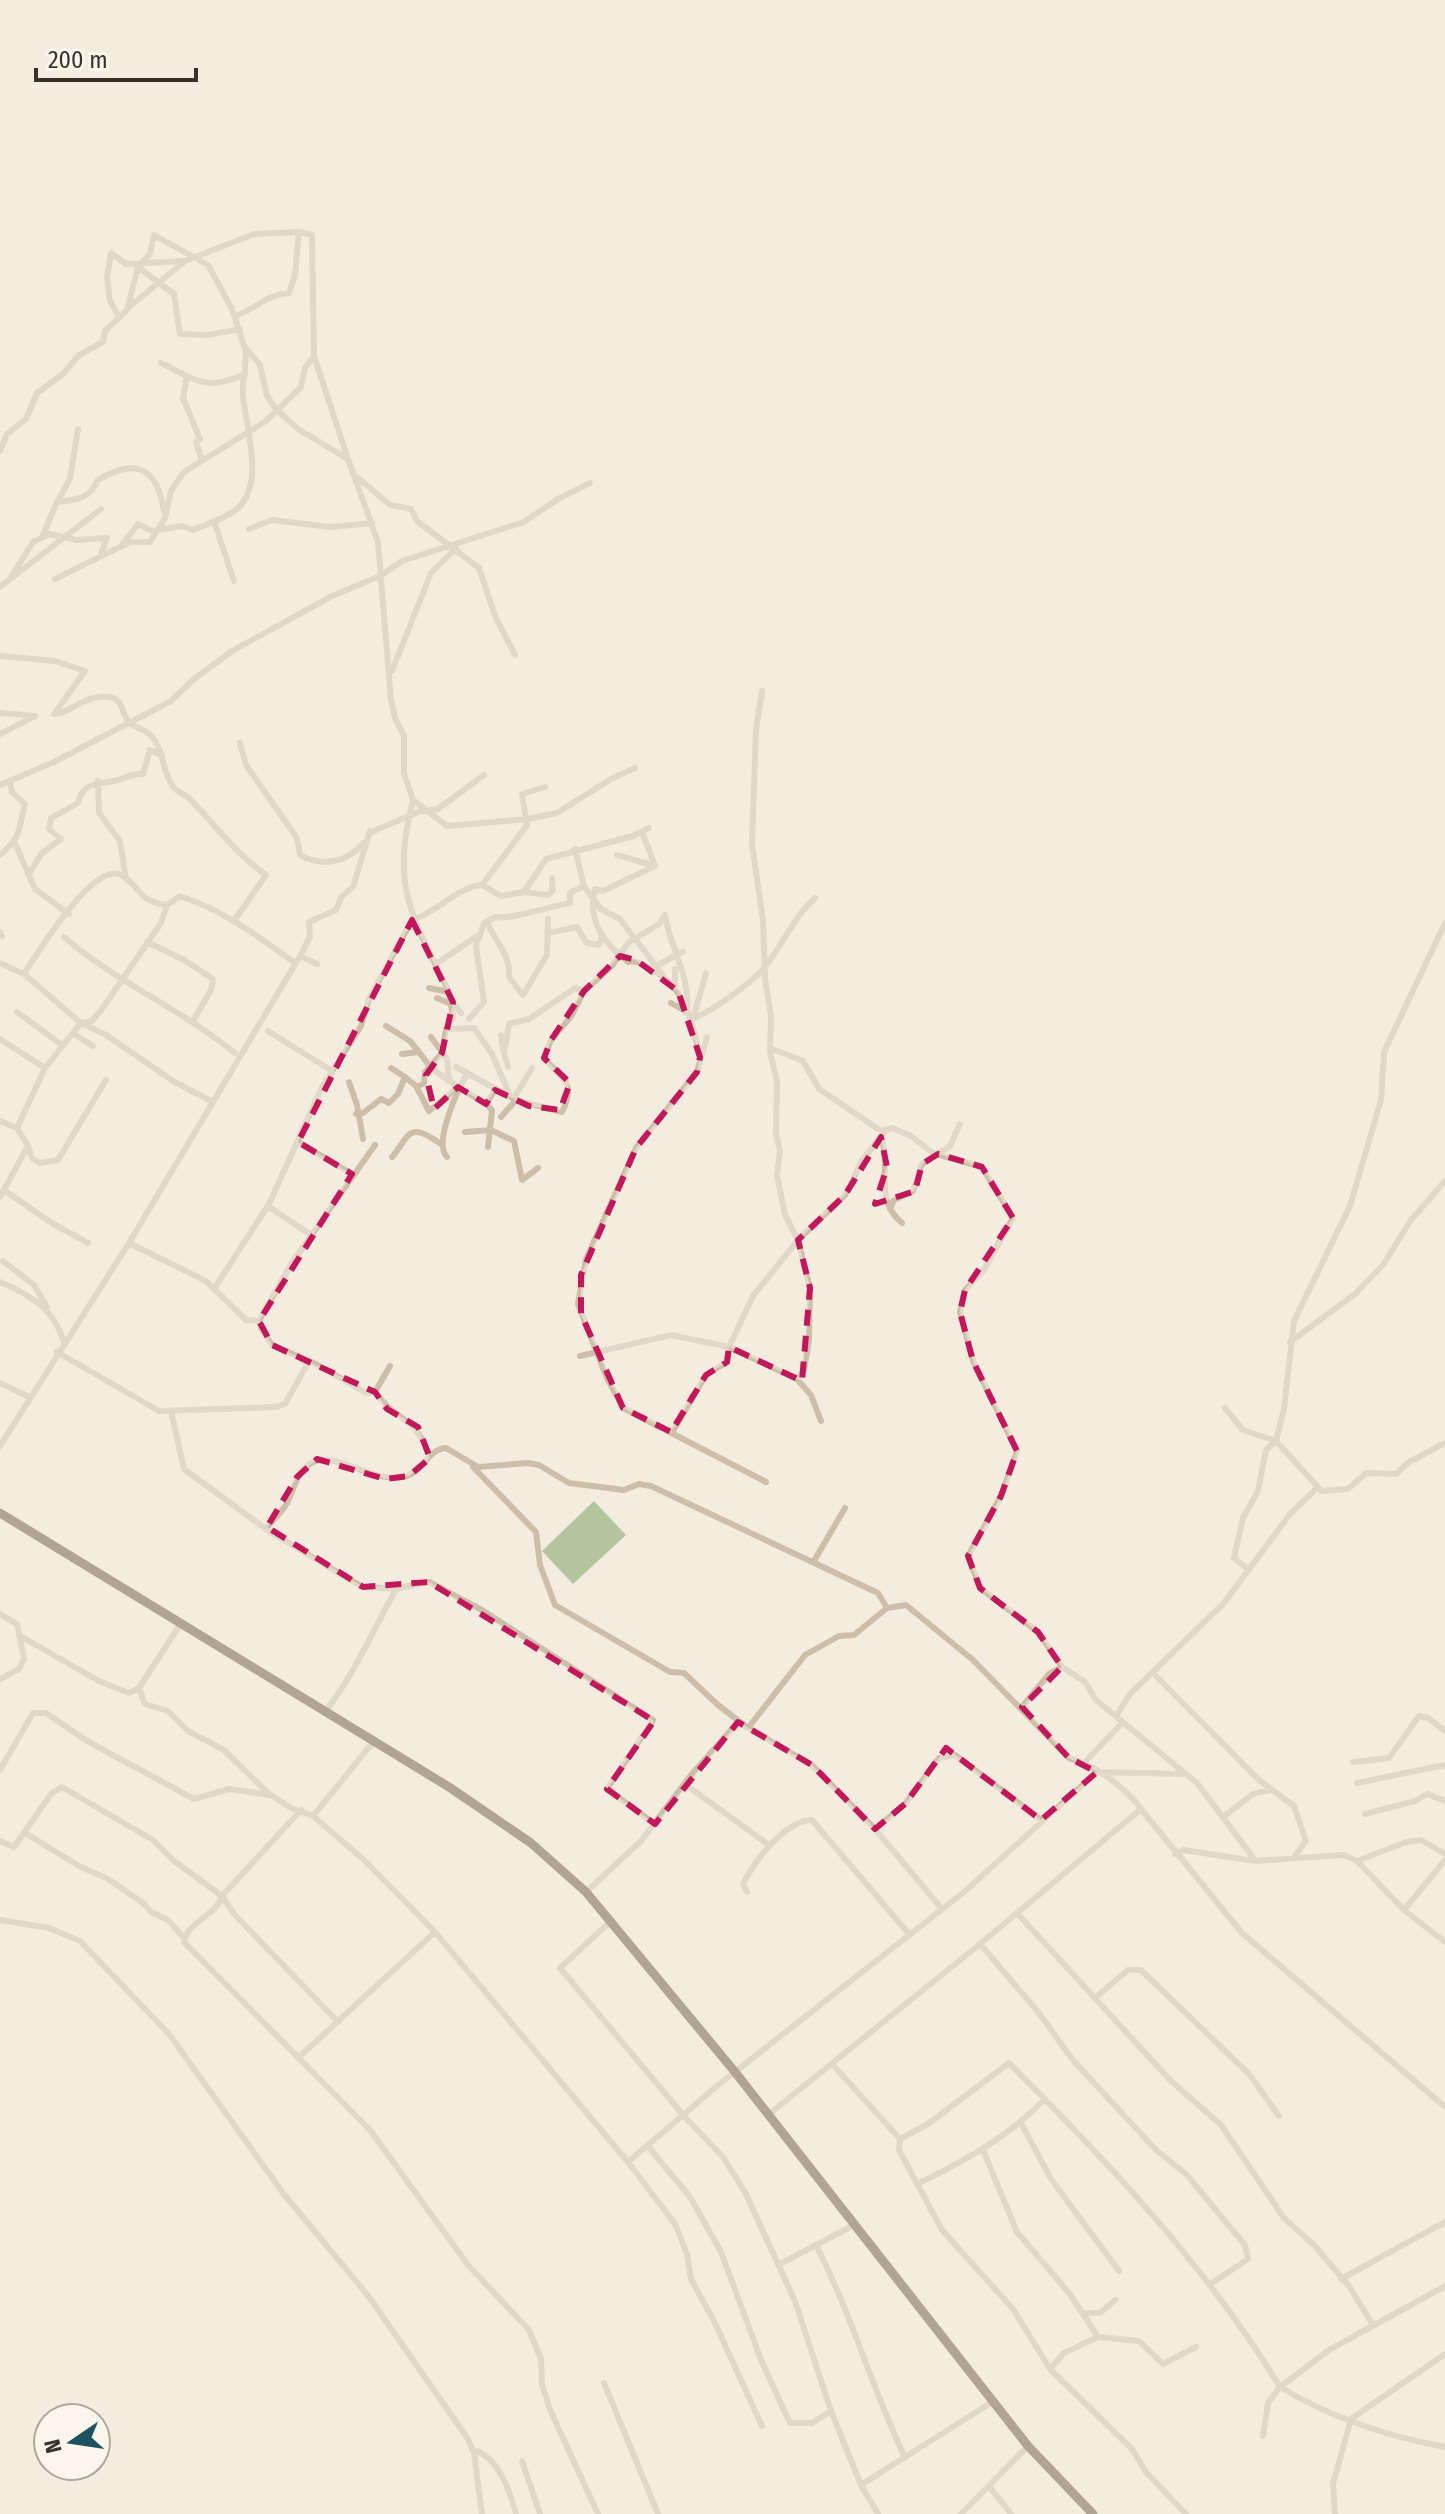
<svg xmlns="http://www.w3.org/2000/svg" width="1445" height="2514" viewBox="0 0 1445 2514" font-family="'Fira Sans Condensed',sans-serif">
  <rect width="100%" height="100%" fill="#f4eddf"/>
  <path fill="#b3c59e" d="M594,1501L626,1535L573,1584L542,1551Z"/>
  <g fill="none" stroke-linecap="round" stroke-linejoin="round">
    <path stroke="#cdbeaa" stroke-width="6" d="M299,232L312,235L314,356L347,456
      M138,267L174,294L180,334L208,335L240,329
      M129,307L185,261
      M119,317L110,301L107,277L111,253L126,264L185,261L254,234L299,232L295,275L289,293C267,294 256,309 235,316
      M161,363C196,380 206,392 245,374
      M187,376L183,398L200,439L196,442L202,460
      M0,451L7,434L26,419L37,393L63,374L79,355L103,342L105,331L127,310L138,267L150,254L154,235L208,265L232,309L244,346L260,365L267,396L275,408L298,429L348,459L378,542L391,700L395,718L404,736V773L413,800L447,826L528,819L557,813L611,779L635,768
      M357,477L390,505L411,509L417,521L479,568L495,616L515,655
      M57,502L70,479L78,429
      M214,521L234,581
      M249,529L272,520L330,527L372,523
      M43,535L57,502C77,499 89,500 98,480C135,458 157,466 164,511
      M122,545L138,524L152,531L182,526L193,530C207,524 227,518 238,508C265,483 246,427 243,397C241,379 248,367 245,348
      M11,577L33,542L49,534L77,540L107,538L100,557
      M55,579L130,542H150L165,518L171,491L184,472L266,421L301,387L305,368L314,356
      M0,587L101,509
      M0,656L55,661L85,671L54,714
      M392,671L431,573L456,548
      M762,691L756,730L752,844L763,920L765,978L771,1016L770,1052L777,1082L776,1134L780,1151L777,1175L785,1215L798,1240L810,1288L809,1340L804,1370L797,1379
      M0,713L35,716L0,734
      M54,714C69,715 85,693 110,697C124,699 122,718 131,724C136,728 143,729 148,733C165,747 161,772 174,788C178,792 184,794 189,798C215,825 235,853 266,875L234,921
      M240,743L246,765L297,838L300,855C321,867 348,863 363,843
      M98,781L99,813L120,841L126,879
      M0,785L54,762L171,701L194,679L232,651L332,596L380,576L402,561L524,522L558,499L590,483
      M545,787L522,794L527,825L482,885L501,896L524,892L546,859L633,836L649,828
      M413,800C390,888 412,915 449,992
      M642,832L655,866
      M369,833L418,812L438,809L484,775
      M14,841L35,889L69,914
      M0,855C23,835 18,829 25,804L12,792L10,782
      M617,855L655,866L603,891L595,889C587,922 604,943 628,962C637,960 643,965 651,969C683,985 693,1021 699,1054
      M29,874L42,853L61,839L49,829L51,818L78,803C83,780 101,785 118,780C128,777 132,773 143,774L150,750L162,756
      M584,886L601,909L620,919L662,974
      M524,892L548,895L553,890L552,878
      M665,916C670,947 691,977 687,1012L671,1003
      M487,922C495,942 511,954 509,977L523,995L547,955L548,919
      M0,932L2,936
      M548,933L577,927L587,943L599,945L601,939
      M64,937C116,982 181,1009 235,1053
      M147,942L184,960L213,979L211,990L193,1021
      M300,956L317,964
      M0,963L24,974L81,1023L106,1035L173,1081L213,1102
      M436,964L477,936
      M654,967L683,952
      M675,969V988
      M24,974C37,954 93,861 121,875C140,885 136,901 167,905
      M429,988L449,992L453,1018L446,1029
      M437,998L456,1006L461,1013
      M17,1012L62,1045
      M469,1019L484,1002L476,946L484,923L496,917C509,920 553,906 570,903V893L584,886L575,849
      M693,1019C711,1011 751,984 764,968C782,946 793,918 815,898
      M693,1019L706,973
      M386,1026L410,1041L419,1052
      M268,1031L332,1071
      M74,1034L93,1046
      M501,1035L503,1050
      M431,1037L447,1059L449,1080
      M707,1037L697,1072L636,1148L586,1259L578,1304L606,1376L623,1408L766,1482
      M0,1039L45,1068
      M770,1048L803,1061L819,1089L881,1131L892,1128L911,1136L933,1153L982,1167L1013,1218L984,1270L965,1290L960,1312L973,1361L1017,1451L1001,1496L968,1556L980,1588L1038,1632L1062,1667L1049,1674L1022,1707
      M402,1054L419,1052L431,1068L458,1087L429,1111
      M456,1067L516,1100L562,1112C577,1082 562,1079 544,1058L551,1040L572,1015L584,991L611,967L629,942L659,924L665,915
      M508,1067L504,1053L509,1024L529,1019L575,988L584,991
      M405,1077L416,1086L429,1111
      M349,1082L357,1105L363,1139
      M417,1087L424,1083L425,1072L442,1053L446,1029L474,1028L492,1054L509,1093
      M458,1087L486,1104L495,1090
      M514,1098L532,1068
      M486,1104L492,1110L488,1147
      M356,1114L363,1113L381,1099L389,1103L398,1094L405,1077L391,1068
      M501,1117L516,1100
      M0,1121L17,1128
      M465,1132L491,1130L514,1141L522,1180L538,1168
      M881,1137C892,1168 873,1199 902,1223
      M298,1142L352,1174
      M28,1146L32,1158L40,1163L58,1160L106,1080
      M392,1157C410,1136 407,1120 441,1144
      M447,1157C433,1143 458,1088 468,1073
      M4,1190L50,1222L88,1243
      M0,1197L28,1146L17,1128L45,1068L81,1023L92,1021L102,1009L161,923L167,905L180,896C223,910 259,937 295,963
      M268,1206L311,1235
      M890,1209L894,1200L913,1191L922,1164L950,1146L960,1124
      M129,1243L206,1281L246,1320L259,1321
      M3,1261L34,1285L47,1307
      M0,1282C31,1295 54,1309 64,1342
      M214,1289L269,1204L322,1087L361,1026L369,999L412,920C436,913 459,886 482,885
      M1290,1342L1355,1294L1383,1265L1411,1220L1445,1181
      M57,1352L159,1411L276,1407L285,1404L309,1361
      M580,1356L671,1335L729,1347L797,1379L811,1395L821,1421
      M390,1366L375,1392C398,1424 415,1414 429,1456
      M0,1383L29,1397
      M375,1392L366,1393L316,1364L272,1345L261,1329L259,1321L291,1264L375,1145
      M1225,1408L1243,1430L1276,1441L1318,1487
      M171,1411L184,1469L270,1532L349,1579L363,1587L396,1589
      M673,1431L706,1375L727,1362L729,1347L753,1296L798,1240L845,1195L862,1160L886,1130
      M0,1446L129,1243L300,956L310,937L309,922L336,910L342,896L353,887L370,831
      M473,1467L536,1532L540,1565L555,1605L670,1672L684,1673L718,1705L748,1728L805,1655L839,1636L854,1635L887,1608
      M267,1527C274,1519 282,1512 287,1503C294,1489 295,1477 307,1466C332,1444 372,1487 407,1476C423,1471 428,1449 446,1448L478,1467L528,1463L539,1465L569,1483L624,1490L639,1484L651,1486L878,1593L887,1608L906,1605L973,1660L1069,1758C1095,1765 1125,1787 1141,1809
      M814,1561L845,1508
      M1249,1570L1234,1558L1243,1518L1258,1491L1266,1450L1276,1441L1284,1409L1294,1321L1350,1206L1381,1100L1384,1052L1445,923
      M0,1614L17,1624L24,1659L19,1669L0,1679
      M22,1637L99,1681L129,1693L139,1688L181,1623
      M1062,1667L1085,1682L1096,1700L1197,1783L1255,1860
      M1153,1673L1259,1780L1294,1806L1306,1841L1294,1857
      M139,1688L145,1704L168,1711L188,1731L224,1750L268,1793
      M326,1711C354,1674 373,1631 396,1589L429,1582L482,1610L653,1720L607,1789L655,1824
      M1116,1716L1130,1694L1224,1603L1290,1514L1318,1487L1321,1491L1348,1489L1366,1473L1396,1474L1409,1462L1445,1443
      M748,1728L812,1765L875,1829L941,1908
      M1085,1762L1122,1723
      M1353,1762L1389,1758L1419,1716L1428,1718L1445,1731
      M0,1770L33,1713H46L87,1741L194,1799L229,1789L271,1795L291,1808L313,1816L363,1859L435,1932L628,2162L675,2224L687,2254L691,2279L714,2321L762,2426
      M1357,1783L1445,1765
      M686,1785L769,1845
      M301,1810L222,1896L234,1914L338,2022
      M1365,1814L1415,1801L1427,1794L1445,1801
      M313,1816L374,1741
      M1223,1817L1253,1794L1270,1790
      M875,1829L905,1804L939,1758L955,1755L1041,1820
      M25,1833L79,1866L108,1879L143,1903L151,1912L168,1920L184,1938
      M0,1841L14,1847L51,1794L62,1787L153,1840L174,1861L222,1896C216,1916 188,1921 184,1942L370,2130L468,2265L529,2330L541,2359L542,2385L551,2412L598,2514
      M1175,1854L1184,1850L1255,1861L1344,1855L1357,1861L1404,1910L1445,1942
      M1357,1861L1406,1842L1421,1840L1445,1854
      M586,1892L641,1841L691,1775L739,1721
      M747,1892L743,1884C754,1862 785,1820 812,1820L909,1934
      M1404,1910L1445,1860
      M1017,1913L1170,2080L1221,2125L1284,2218L1315,2246L1349,2286L1373,2325
      M0,1920L49,1928L80,1941L169,2034L283,2193L369,2297L468,2439L474,2453L482,2514
      M612,1920L560,1968L683,2115L723,2157L745,2192L795,2301L831,2411L861,2485L878,2514
      M980,1944L1039,2013L1072,2059L1156,2150L1187,2175L1245,2245L1248,2259L1212,2283
      M1095,1998L1128,1970H1141L1249,2074L1279,2116
      M298,2058L435,1932
      M832,2064L900,2139L899,2150L942,2230L1013,2309L1050,2369L1132,2449L1146,2472L1186,2514
      M768,2115L980,1944L1141,1809L1242,1933L1445,2107
      M1021,2123L1051,2179L1119,2271
      M900,2139L928,2124L1009,2063C1108,2162 1207,2267 1280,2387L1268,2403L1263,2436
      M648,2146L690,2197L721,2252L761,2360L790,2423H812L831,2411
      M983,2150L1017,2232L1069,2293L1098,2337
      M628,2162L717,2086L964,1892L1097,1772L1184,1774
      M917,2184C965,2161 1008,2137 1045,2099
      M816,2245C851,2313 872,2388 905,2458
      M780,2264L854,2225
      M1341,2279L1445,2222
      M1445,2286L1329,2350L1280,2387C1331,2418 1386,2436 1445,2447
      M1083,2313H1100L1115,2300
      M1050,2369L1064,2353L1098,2337L1139,2341L1163,2364L1196,2347
      M604,2383L658,2514
      M473,2450C498,2456 510,2491 516,2514
      M522,2461L540,2514
      M861,2485L992,2402
      M989,2486L1011,2514
      M961,2514L1028,2446
      M1335,2514L1333,2484L1351,2419L1445,2354"/>
    <path stroke="#5c4c40" stroke-width="9" d="M0,1513L449,1787L531,1843L586,1892L735,2072L1028,2446L1093,2514"/>
  </g>
  <path d="M0 0H1445V2514H0ZM412,920L453,1002L442,1053L426,1075L434,1109L458,1087L486,1104L495,1090L529,1106L560,1110L570,1083L544,1058L551,1040L584,991L620,956L636,960L678,991L700,1057L697,1072L636,1148L581,1275V1314L623,1408L671,1432L706,1375L727,1362L729,1347L802,1381L810,1288L798,1240L845,1195L881,1137L887,1167L875,1204L915,1191L922,1164L938,1154L982,1167L1013,1218L965,1290L960,1312L973,1361L1017,1451L1001,1496L968,1556L980,1588L1038,1632L1062,1667L1022,1707L1069,1758L1097,1772L1041,1820L946,1748L905,1804L875,1829L812,1765L738,1722L655,1824L607,1789L654,1721L429,1582L363,1587L267,1527L297,1477L317,1459L385,1479L409,1476L430,1458L418,1427L387,1409L375,1392L272,1345L259,1321L352,1174L298,1142Z" fill="#f4eddf" fill-opacity=".55" fill-rule="evenodd"/>
  <path fill="none" stroke="#c2185b" stroke-width="6" stroke-dasharray="16 10" stroke-linejoin="round" d="M412,920L453,1002L442,1053L426,1075L434,1109L458,1087L486,1104L495,1090L529,1106L560,1110L570,1083L544,1058L551,1040L584,991L620,956L636,960L678,991L700,1057L697,1072L636,1148L581,1275V1314L623,1408L671,1432L706,1375L727,1362L729,1347L802,1381L810,1288L798,1240L845,1195L881,1137L887,1167L875,1204L915,1191L922,1164L938,1154L982,1167L1013,1218L965,1290L960,1312L973,1361L1017,1451L1001,1496L968,1556L980,1588L1038,1632L1062,1667L1022,1707L1069,1758L1097,1772L1041,1820L946,1748L905,1804L875,1829L812,1765L738,1722L655,1824L607,1789L654,1721L429,1582L363,1587L267,1527L297,1477L317,1459L385,1479L409,1476L430,1458L418,1427L387,1409L375,1392L272,1345L259,1321L352,1174L298,1142Z"/>
  <g transform="translate(72 2442) rotate(257)"><circle r="38" fill="#fbf6ec" stroke="#aea79e" stroke-width="2"/>
  <path d="M0-6L14 30L0 20L-14 30Z" fill="#1c535f"/>
  <text y="-12" font-size="22" font-weight="bold" text-anchor="middle" fill="#3a312a">N</text>
  </g>
  <path d="M36 68v12h160v-12" fill="none" stroke="#3a312a" stroke-width="4"/>
  <text x="48" y="68" font-size="24" fill="#3a312a" stroke="#fbf6ec" stroke-width="6" paint-order="stroke">200 m</text>
</svg>
